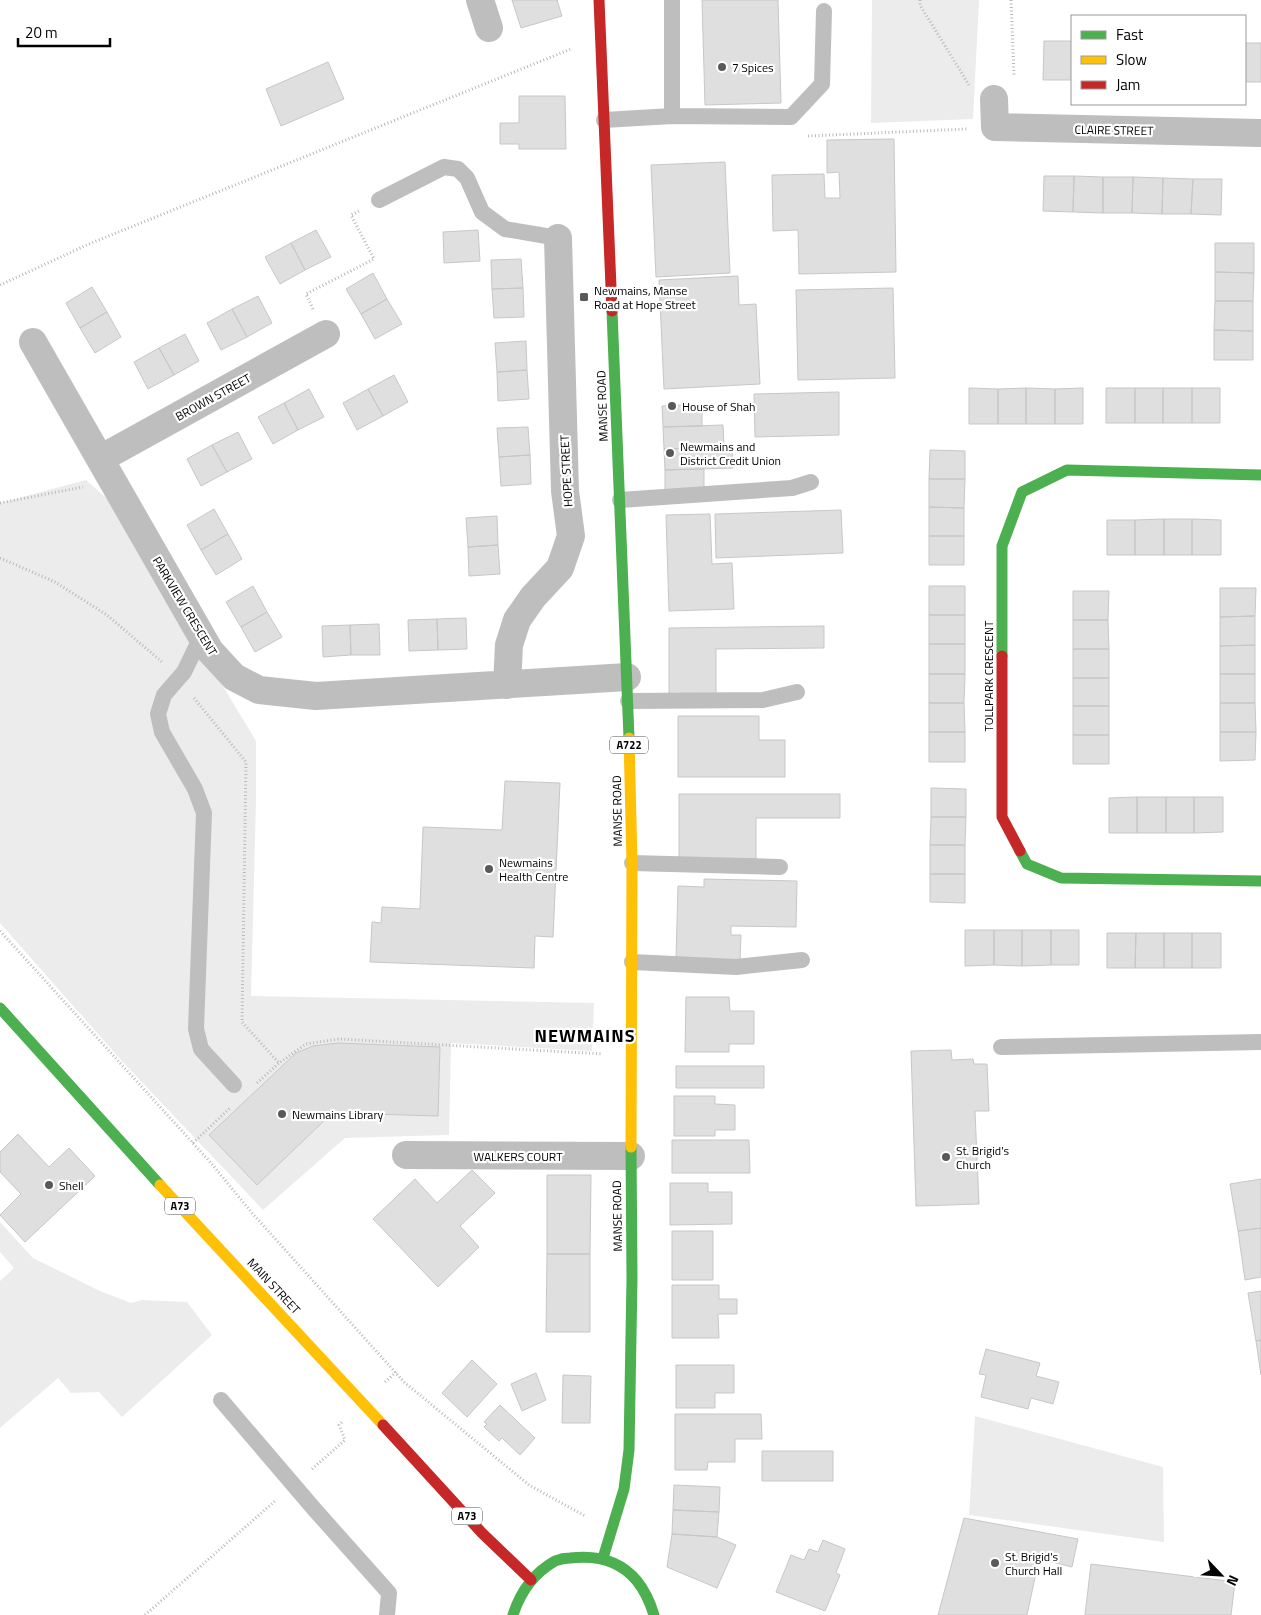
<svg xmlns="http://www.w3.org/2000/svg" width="1261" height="1615" viewBox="0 0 1261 1615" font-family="'Titillium Web',sans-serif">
  <rect width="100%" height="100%" fill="#fff"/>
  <path fill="#ececec" d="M872,0H979L973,119L871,123Z
    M86,480L114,505L256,741V800L251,996L594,1003L592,1051L451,1043L449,1135L345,1138L263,1210L121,1060L0,923V503Z
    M0,1222L33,1258L100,1291L131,1303L142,1300L187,1302L212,1335L122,1417L99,1392L71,1393L58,1378L0,1428V1281L14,1268L0,1252Z
    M975,1416L1163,1467L1164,1542L969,1515Z"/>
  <path fill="#dfdfdf" stroke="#c7c7c7" d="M512,0H557L562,16L521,28Z
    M702,0H778L781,103L705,105Z
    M1044,41H1072V80H1043Z
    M1245,43H1261V82H1245Z
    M328,62L344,99L281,126L266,89Z
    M519,96H565L566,149H519V144H500V123H519Z
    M894,139L896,272L799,274L798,230L773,231L772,175L824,174L825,198H840L839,172L827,173V140Z
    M725,162L730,273L656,277L651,165Z
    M1044,176H1074L1073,212L1043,211Z
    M1074,176L1103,177V213L1073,212Z
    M1103,177H1133L1132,213H1103Z
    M1133,177L1163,178L1162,214L1132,213Z
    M1163,178L1193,179L1191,214H1162Z
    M1193,179H1222L1221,215L1191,214Z
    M316,230L331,257L305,270L291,243Z
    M478,230L480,261L444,263L443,232Z
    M291,243L305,270L280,284L265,257Z
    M1215,243H1254V273L1215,272Z
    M521,259L523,288L492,289L491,260Z
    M1215,272L1254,273L1253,301H1215Z
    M373,273L387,299L361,314L346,289Z
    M738,276L739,305L756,304L760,384L664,389L659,280Z
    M92,287L107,312L80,328L66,303Z
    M523,288L524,317L494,318L492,289Z
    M893,288L895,378L798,380L796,290Z
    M258,296L272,323L247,337L232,309Z
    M387,299L402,324L375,339L361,314Z
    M1215,301H1253V331L1214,330Z
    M232,309L247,337L221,350L207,323Z
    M107,312L121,337L95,353L80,328Z
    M1214,330L1253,331V360H1214Z
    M185,334L199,361L174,375L159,348Z
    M526,341L527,370L497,372L495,343Z
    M159,348L174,375L148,389L134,362Z
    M527,370L529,399L498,401L497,372Z
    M394,375L408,402L383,416L368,389Z
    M969,388L998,389V424H969Z
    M1026,388L1055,389V424H1026Z
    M1026,388V424H998V389Z
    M1083,388V424H1055V389Z
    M1106,388H1135V423H1106Z
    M1135,388H1163V423H1135Z
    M1163,388H1192V423H1163Z
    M1192,388H1220V423H1192Z
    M309,389L324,417L298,430L284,403Z
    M368,389L383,416L357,430L343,403Z
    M839,392V435L755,437L754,394Z
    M284,403L298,430L273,444L258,417Z
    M702,404V426L663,427L662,406Z
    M723,425L724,447L664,449L663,427Z
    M528,427L530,455L499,457L497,428Z
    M238,432L252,459L227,472L212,445Z
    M212,445L227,472L201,486L187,459Z
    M732,447L733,468L665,470L664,449Z
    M930,450L965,451V479H929Z
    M530,455L531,484L501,486L499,457Z
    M704,469V491L665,492V470Z
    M929,479H965L964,508L929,507Z
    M929,507L964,508V536H929Z
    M214,509L228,534L201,550L187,525Z
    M841,510L843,553L716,558L715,514Z
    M710,514L712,564L732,563L734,609L669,611L666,515Z
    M497,516L498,545L468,547L466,518Z
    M1164,519H1192V555H1164Z
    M1164,519V555H1135V520Z
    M1192,519L1221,520V555H1192Z
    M1107,520H1135V555H1107Z
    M228,534L242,559L216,575L201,550Z
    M929,536H964V565H929Z
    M498,545L500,574L469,576L468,547Z
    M253,586L267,612L241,627L226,602Z
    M929,586H965V615H929Z
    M1220,588H1256L1255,616L1220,617Z
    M1073,591H1109L1108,620H1073Z
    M267,612L282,637L255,652L241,627Z
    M929,615H965V644H929Z
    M1255,616V645L1220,646V617Z
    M466,618L467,649L438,650L437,619Z
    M437,619L438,650L409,651L408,620Z
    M1073,620H1108L1109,649H1073Z
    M379,624L380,655H351L350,625Z
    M350,625L351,655L323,657L322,626Z
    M824,626V648L716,649V697H669V628Z
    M929,644H965V674H929Z
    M1255,645V674H1220V646Z
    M1073,649H1109V678H1073Z
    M929,674H965L964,703H929Z
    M1220,674H1255V703H1220Z
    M1073,678H1109V706H1073Z
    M929,703H964L965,732H929Z
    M1220,703H1255L1256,732H1220Z
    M1073,706H1109V735H1073Z
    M678,716H759V740H785V777H678Z
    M929,732H965V762H929Z
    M1220,732H1256L1255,760L1220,761Z
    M1073,735H1109V764H1073Z
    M505,781L560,783L553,937L535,936L534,968L370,962L372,922L381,923L382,907L420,909L423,827L502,830Z
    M931,788L966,789V817H931Z
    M679,794H840V818H756V859H679Z
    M1137,797H1166V833H1137Z
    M1137,797V833H1109V798Z
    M1166,797H1194V833H1166Z
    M1194,797H1223V832L1194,833Z
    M931,817H966L965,845H930Z
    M930,845H965V874H930Z
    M930,874H965V903L930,902Z
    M704,879L797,881L796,927L731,926V935H741L740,960L676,959L678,886L704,887Z
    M965,930H994V965L965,966Z
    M994,930H1022V966L994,965Z
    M1022,930H1051V965L1022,966Z
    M1051,930H1079V965H1051Z
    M1107,933H1136L1135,968H1107Z
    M1136,933H1164V968H1135Z
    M1164,933H1192V968H1164Z
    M1192,933H1221V968H1192Z
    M686,997H729L730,1011H754V1044H729V1052H685Z
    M338,1043L440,1047L438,1116L336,1113L328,1117L257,1185L209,1135L296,1053L313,1046Z
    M951,1050L952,1060L973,1059L974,1064H987L989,1111H975L979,1204L916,1206L911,1051Z
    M676,1066H764V1088H676Z
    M674,1096H715V1104L735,1105V1130H715V1136H674Z
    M18,1134L49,1167L69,1148L95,1176L25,1242L0,1215L21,1194L0,1172V1152Z
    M672,1140H749L750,1173H672Z
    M472,1170L495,1193L460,1226L479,1247L438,1287L373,1219L415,1179L437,1203Z
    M547,1175H591L590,1254H547Z
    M1261,1179V1228L1238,1231L1230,1184Z
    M670,1183H708V1192H732V1224L670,1225Z
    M1261,1228V1277L1245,1280L1238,1231Z
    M672,1231H713V1280H672Z
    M547,1254H590V1332H546Z
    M672,1285H719V1299H737V1314H718L719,1338H672Z
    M1261,1291V1340L1256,1341L1248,1293Z
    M1261,1340V1375L1256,1341Z
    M986,1349L1040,1363L1036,1376L1059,1382L1053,1404L1031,1398L1028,1409L981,1397L986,1375L979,1374Z
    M472,1360L497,1384L467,1417L442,1393Z
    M676,1365H734V1393H715V1408H676Z
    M536,1373L546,1400L522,1411L511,1384Z
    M563,1375L591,1376L590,1423H562Z
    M500,1405L535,1438L520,1455L502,1438L499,1441L484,1427L487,1424L484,1422Z
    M675,1414H761L762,1439H735V1462H708L707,1470H675Z
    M762,1451H833V1481H762Z
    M674,1485L720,1487L719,1512L673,1510Z
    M673,1510L719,1512L717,1537L672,1534Z
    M964,1518L1078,1539L1072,1567L1039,1559L1027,1615H938Z
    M672,1534L717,1537L736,1545L717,1588L667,1567Z
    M823,1540L845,1549L836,1573L840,1575L825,1611L776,1592L791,1555L804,1560L809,1549L818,1552Z
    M1091,1564L1235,1582L1231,1615H1085Z"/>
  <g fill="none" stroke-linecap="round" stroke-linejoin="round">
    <path stroke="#b9b9b9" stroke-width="3" stroke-dasharray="1 2.5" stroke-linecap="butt" d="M920,0V5L969,85
      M1011,0L1014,77
      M808,136L967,129
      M0,285L89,244L571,49
      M313,309L306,294L374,259L351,215L359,211
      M0,503L83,487
      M0,558L55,582L107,615L162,662
      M194,698L246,762L242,1022L279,1063
      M0,931L211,1163L252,1213L404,1382L529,1485L585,1516
      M257,1083L279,1063L306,1044L339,1039L603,1054
      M193,1143L230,1108
      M385,1382L396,1372
      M312,1469L345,1440L339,1425L342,1422
      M145,1615L275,1501"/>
    <path stroke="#bebebe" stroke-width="16" d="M672,116L791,117L822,84L824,11
      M604,120L672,116V0
      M379,200L444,167L458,169L467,178L482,212L505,229L558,238
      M620,500L792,488L811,482
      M201,637L184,672L164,695L158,714L162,732L195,789L204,813L196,1029L201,1049L234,1085
      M628,701L763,700L797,692
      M632,863L780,867
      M632,962L736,967L802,960
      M1001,1047L1261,1042
      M221,1400L315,1510L389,1593L387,1615"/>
    <path stroke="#bebebe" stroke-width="28" d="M480,0L489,28
      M994,99L995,127L1261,133
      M33,342L210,651L234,677L259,690L316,696L627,677
      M100,459L326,334
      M507,685L509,645L517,620L533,597L560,568L571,536L565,491L558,238
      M406,1155L631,1156"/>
    <path stroke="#4caf50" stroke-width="11" d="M612,311L629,738
      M1002,656V546L1022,492L1067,470L1261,475
      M1020,851L1027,864L1061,878L1261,881
      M0,1008L160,1185
      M603,1558L624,1489L629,1450L632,1278L631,1147
      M513,1615C520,1593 534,1573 555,1561C560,1559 565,1558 570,1558C595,1555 620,1560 637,1581C645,1591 650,1602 654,1615"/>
    <path stroke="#ffc107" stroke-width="11" d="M629,738L632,863L631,1147
      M160,1185L383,1425"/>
    <path stroke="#c62828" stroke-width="11" d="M599,0L612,311
      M1002,656V817L1020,851
      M383,1425L482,1533L531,1580"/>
  </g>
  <g fill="#595959" stroke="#fff" stroke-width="2">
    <circle cx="722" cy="67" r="5"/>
    <rect x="579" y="292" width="10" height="10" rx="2.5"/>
    <circle cx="672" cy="406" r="5"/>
    <circle cx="670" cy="453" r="5"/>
    <circle cx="489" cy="869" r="5"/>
    <circle cx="282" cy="1114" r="5"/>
    <circle cx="946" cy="1157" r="5"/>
    <circle cx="49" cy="1185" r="5"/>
    <circle cx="995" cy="1563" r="5"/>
  </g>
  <g text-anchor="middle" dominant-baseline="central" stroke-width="4.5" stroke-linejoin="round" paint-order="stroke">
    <g fill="#fff" stroke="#4c4c4c" stroke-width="1">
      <rect x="610" y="736.5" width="38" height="17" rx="4"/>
      <rect x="165" y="1197.5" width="30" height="17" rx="4"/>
      <rect x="452" y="1507.5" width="30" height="17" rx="4"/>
    </g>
    <g font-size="11" font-weight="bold" fill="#000">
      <text x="629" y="745">A722</text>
      <text x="180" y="1206">A73</text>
      <text x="467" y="1516">A73</text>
    </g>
    <g font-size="12" fill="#000" stroke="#fff" text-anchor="start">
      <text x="732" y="67">7 Spices</text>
      <text x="594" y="290">Newmains, Manse<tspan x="594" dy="14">Road at Hope Street</tspan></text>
      <text x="682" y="406">House of Shah</text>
      <text x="680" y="446">Newmains and<tspan x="680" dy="14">District Credit Union</tspan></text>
      <text x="499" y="862">Newmains<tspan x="499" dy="14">Health Centre</tspan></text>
      <text x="292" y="1114">Newmains Library</text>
      <text x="956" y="1150">St. Brigid's<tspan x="956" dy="14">Church</tspan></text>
      <text x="59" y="1185">Shell</text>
      <text x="1005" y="1556">St. Brigid's<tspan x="1005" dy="14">Church Hall</tspan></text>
    </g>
    <g font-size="12" fill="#000" stroke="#fff">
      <text transform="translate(1114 130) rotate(1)">CLAIRE STREET</text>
      <text transform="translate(213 397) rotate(-29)">BROWN STREET</text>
      <text transform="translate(602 406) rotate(-92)">MANSE ROAD</text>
      <text transform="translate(566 471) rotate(-93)">HOPE STREET</text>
      <text transform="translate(185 606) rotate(59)">PARKVIEW CRESCENT</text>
      <text transform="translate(988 676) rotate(-90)">TOLLPARK CRESCENT</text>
      <text transform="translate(617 811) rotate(-91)">MANSE ROAD</text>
      <text x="518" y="1156">WALKERS COURT</text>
      <text transform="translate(617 1216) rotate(-91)">MANSE ROAD</text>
      <text transform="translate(274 1286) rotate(47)">MAIN STREET</text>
    </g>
    <g font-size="18" font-weight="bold" letter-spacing="1" fill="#000" stroke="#fff">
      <text x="585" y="1035">NEWMAINS</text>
    </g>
  </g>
  <rect x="1071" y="15" width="175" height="90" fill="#ffffff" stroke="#999999"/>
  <rect x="1081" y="31" width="25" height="8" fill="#4caf50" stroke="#999999"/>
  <text x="1116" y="40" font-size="15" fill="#000000">Fast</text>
  <rect x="1081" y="56" width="25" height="8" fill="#ffc107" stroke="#999999"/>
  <text x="1116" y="65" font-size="15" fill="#000000">Slow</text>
  <rect x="1081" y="81" width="25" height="8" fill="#c62828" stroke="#999999"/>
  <text x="1116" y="90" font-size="15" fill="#000000">Jam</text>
  <g transform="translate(1221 1575) rotate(115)" stroke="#ffffff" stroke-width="4" paint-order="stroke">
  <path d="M0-4L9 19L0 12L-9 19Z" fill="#000000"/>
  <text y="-8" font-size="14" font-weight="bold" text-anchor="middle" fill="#000000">N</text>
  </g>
  <path d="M18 38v8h92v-8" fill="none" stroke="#000000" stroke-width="2.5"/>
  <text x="25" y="38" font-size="15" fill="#000000" stroke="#ffffff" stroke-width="4" paint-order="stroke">20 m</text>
</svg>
